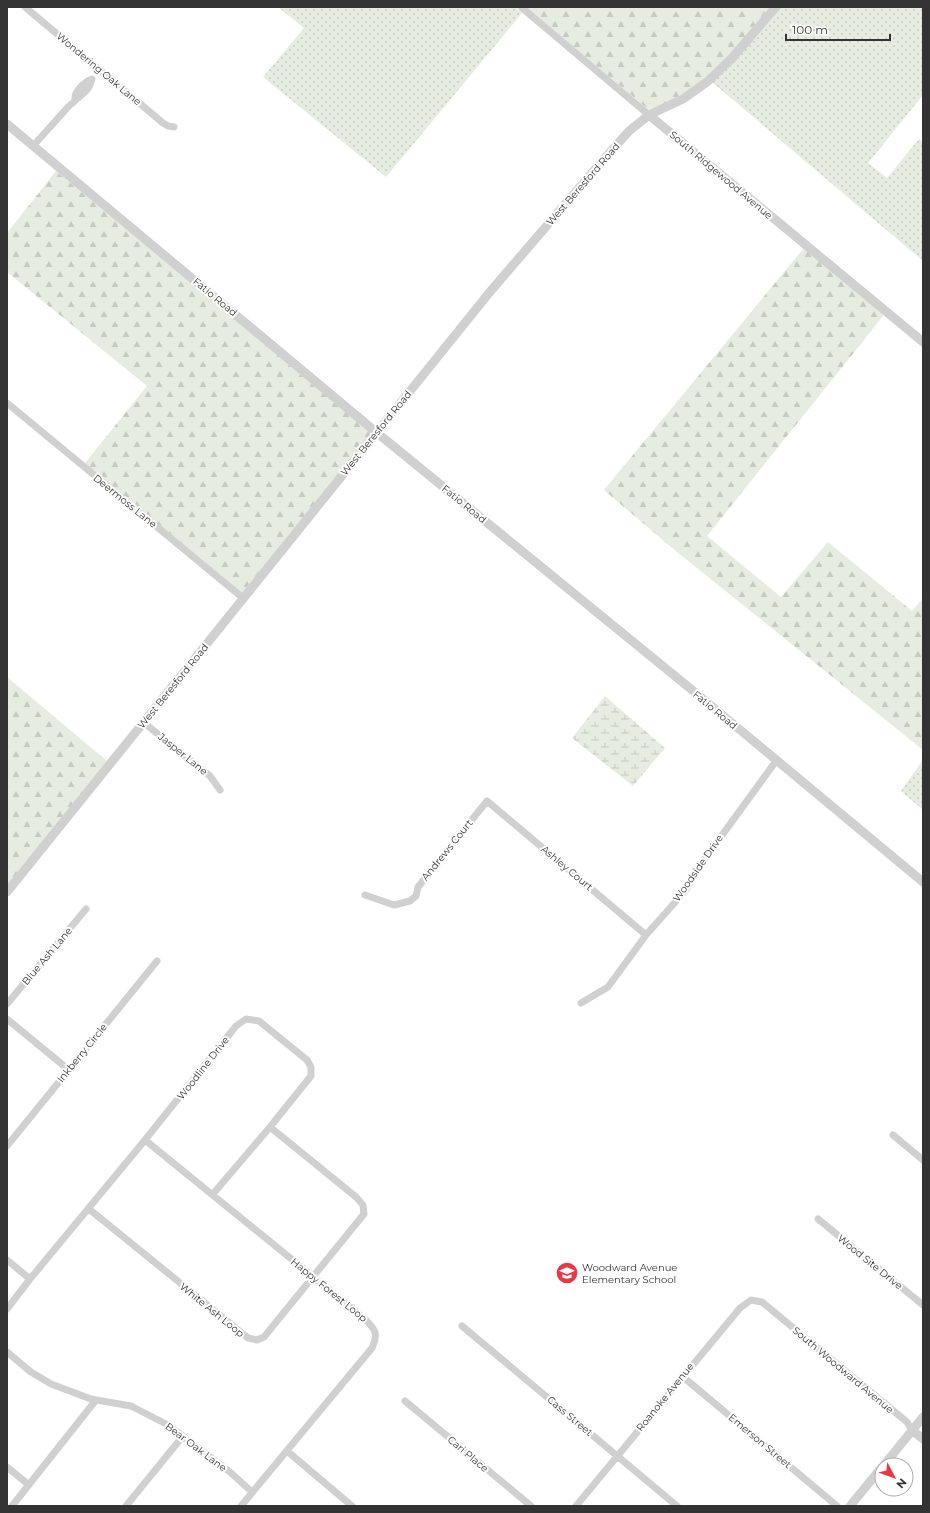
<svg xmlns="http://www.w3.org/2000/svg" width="930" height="1513" viewBox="0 0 930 1513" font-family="Montserrat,sans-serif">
  <defs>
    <pattern id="grass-dots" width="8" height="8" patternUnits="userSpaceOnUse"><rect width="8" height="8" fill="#e6ecdf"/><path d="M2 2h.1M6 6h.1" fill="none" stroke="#c6cbc0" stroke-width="1.8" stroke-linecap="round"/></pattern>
    <pattern id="forest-firs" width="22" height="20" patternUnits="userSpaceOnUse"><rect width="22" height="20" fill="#e6ecdf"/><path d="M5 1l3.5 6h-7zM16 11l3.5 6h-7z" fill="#c6cbc0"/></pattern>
    <pattern id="wetland-marsh" width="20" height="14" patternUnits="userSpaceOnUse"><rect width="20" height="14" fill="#e6ecdf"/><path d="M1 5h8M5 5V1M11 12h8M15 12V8" fill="none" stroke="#c6cbc0"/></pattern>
  </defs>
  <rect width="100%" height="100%" fill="#fff"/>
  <path fill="url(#grass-dots)" d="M278,7H515L522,13L386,177L263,77L304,28Z
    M781,7H923V95L868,163L887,178L919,139L923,142V261L712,82L763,29Z
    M923,760V810L901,791Z"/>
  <path fill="url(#forest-firs)" d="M526,7H770C743,38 717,75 680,96C670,101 659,106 649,110Z
    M56,171L371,433L242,593L85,463L147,386L7,272V233Z
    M804,248L884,315L707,536L781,597L828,542L912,611L923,598V750L671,547L604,490Z
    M7,677L107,761L7,886Z"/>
  <path fill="url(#wetland-marsh)" d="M605,696L665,748L633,786L572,738Z"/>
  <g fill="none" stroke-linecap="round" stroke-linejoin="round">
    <path stroke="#d0d0d0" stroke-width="7" d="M25,7L163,123L168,126L174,127
      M521,7L649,115
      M33,146L68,107L86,91L89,87L92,79C85,81 74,92 75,99
      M7,403L243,598
      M143,722L210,776L220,790
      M365,895L394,905L410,901L416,896L418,887L487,801L646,935
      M581,1003L608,987L646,935L685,891L704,860L776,761
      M7,1004L86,909
      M7,1019L69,1070
      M893,1135L923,1160
      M145,1140L364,1318C375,1330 379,1332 372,1348L241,1506
      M7,1146L157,961
      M89,1209L248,1338L257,1340L264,1337L364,1214L363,1205L356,1197L270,1127
      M818,1219L923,1305
      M7,1260L30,1279
      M7,1309L30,1279L145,1140L236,1026L246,1019L259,1021L307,1060L311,1067V1076L270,1127L213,1194
      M462,1326L677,1506
      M7,1352L31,1372L51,1384L91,1399L131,1406L168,1425L230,1472L252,1492
      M682,1376L837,1506
      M405,1401L531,1506
      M287,1451L352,1506
      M7,1467L29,1485
      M12,1506L96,1400
      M126,1506L183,1436
      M576,1506L740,1308L751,1300L762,1302L907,1422L912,1430"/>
    <path stroke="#d0d0d0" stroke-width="9" d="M649,115L923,342
      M7,124L376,432L697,694L923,882
      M7,892L489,293L604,159L629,131L649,115L683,99L707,82L732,58L776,7
      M912,1430L923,1439
      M884,1465L923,1417
      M850,1506L882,1467"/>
  </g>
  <defs>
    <g id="school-disc" transform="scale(1.15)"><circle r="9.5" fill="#e63946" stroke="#fff"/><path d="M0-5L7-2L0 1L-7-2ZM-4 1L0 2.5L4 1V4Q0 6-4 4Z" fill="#fff"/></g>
  </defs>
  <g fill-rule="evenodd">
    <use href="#school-disc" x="567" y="1273"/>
  </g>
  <g text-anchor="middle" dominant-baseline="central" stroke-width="4" stroke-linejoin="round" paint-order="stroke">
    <g font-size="10" fill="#333" stroke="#fff">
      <text transform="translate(99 69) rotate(40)">Wondering Oak Lane</text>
      <text transform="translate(721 175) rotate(40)">South Ridgewood Avenue</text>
      <text transform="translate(583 184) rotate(-49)">West Beresford Road</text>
      <text transform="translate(215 297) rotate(40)">Fatio Road</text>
      <text transform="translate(376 433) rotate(-51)">West Beresford Road</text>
      <text transform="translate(125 501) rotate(39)">Deermoss Lane</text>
      <text transform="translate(464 504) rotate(39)">Fatio Road</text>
      <text transform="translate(173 686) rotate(-51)">West Beresford Road</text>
      <text transform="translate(715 710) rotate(40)">Fatio Road</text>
      <text transform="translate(183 754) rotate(39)">Jasper Lane</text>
      <text transform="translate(447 850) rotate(-51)">Andrews Court</text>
      <text transform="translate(567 868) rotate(40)">Ashley Court</text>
      <text transform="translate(698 868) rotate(-55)">Woodside Drive</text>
      <text transform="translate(47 956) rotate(-50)">Blue Ash Lane</text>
      <text transform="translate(82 1053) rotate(-51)">Inkberry Circle</text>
      <text transform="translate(203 1068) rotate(-52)">Woodline Drive</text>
      <text transform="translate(870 1262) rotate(39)">Wood Site Drive</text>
      <text transform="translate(329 1290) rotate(39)">Happy Forest Loop</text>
      <text transform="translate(212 1310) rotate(39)">White Ash Loop</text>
      <text transform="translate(843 1370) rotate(40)">South Woodward Avenue</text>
      <text transform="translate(665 1397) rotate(-51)">Roanoke Avenue</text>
      <text transform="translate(570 1416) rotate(40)">Cass Street</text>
      <text transform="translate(760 1441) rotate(40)">Emerson Street</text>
      <text transform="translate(196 1447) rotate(37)">Bear Oak Lane</text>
      <text transform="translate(468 1454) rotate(40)">Cari Place</text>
    </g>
    <g font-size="10" fill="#333" stroke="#fff" text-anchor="start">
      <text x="582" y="1267">Woodward Avenue<tspan x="582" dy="12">Elementary School</tspan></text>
    </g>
  </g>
  <rect width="930" height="1513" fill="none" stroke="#333333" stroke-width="16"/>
  <g transform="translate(894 1477) rotate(131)"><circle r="19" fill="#ffffff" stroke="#adadad"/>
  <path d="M0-3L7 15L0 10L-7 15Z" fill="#e63946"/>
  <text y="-6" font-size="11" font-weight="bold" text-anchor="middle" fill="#333333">N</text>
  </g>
  <path d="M786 34v6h104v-6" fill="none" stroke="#333333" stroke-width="2"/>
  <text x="792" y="34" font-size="12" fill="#333333" stroke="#ffffff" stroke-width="3" paint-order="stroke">100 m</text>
</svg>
